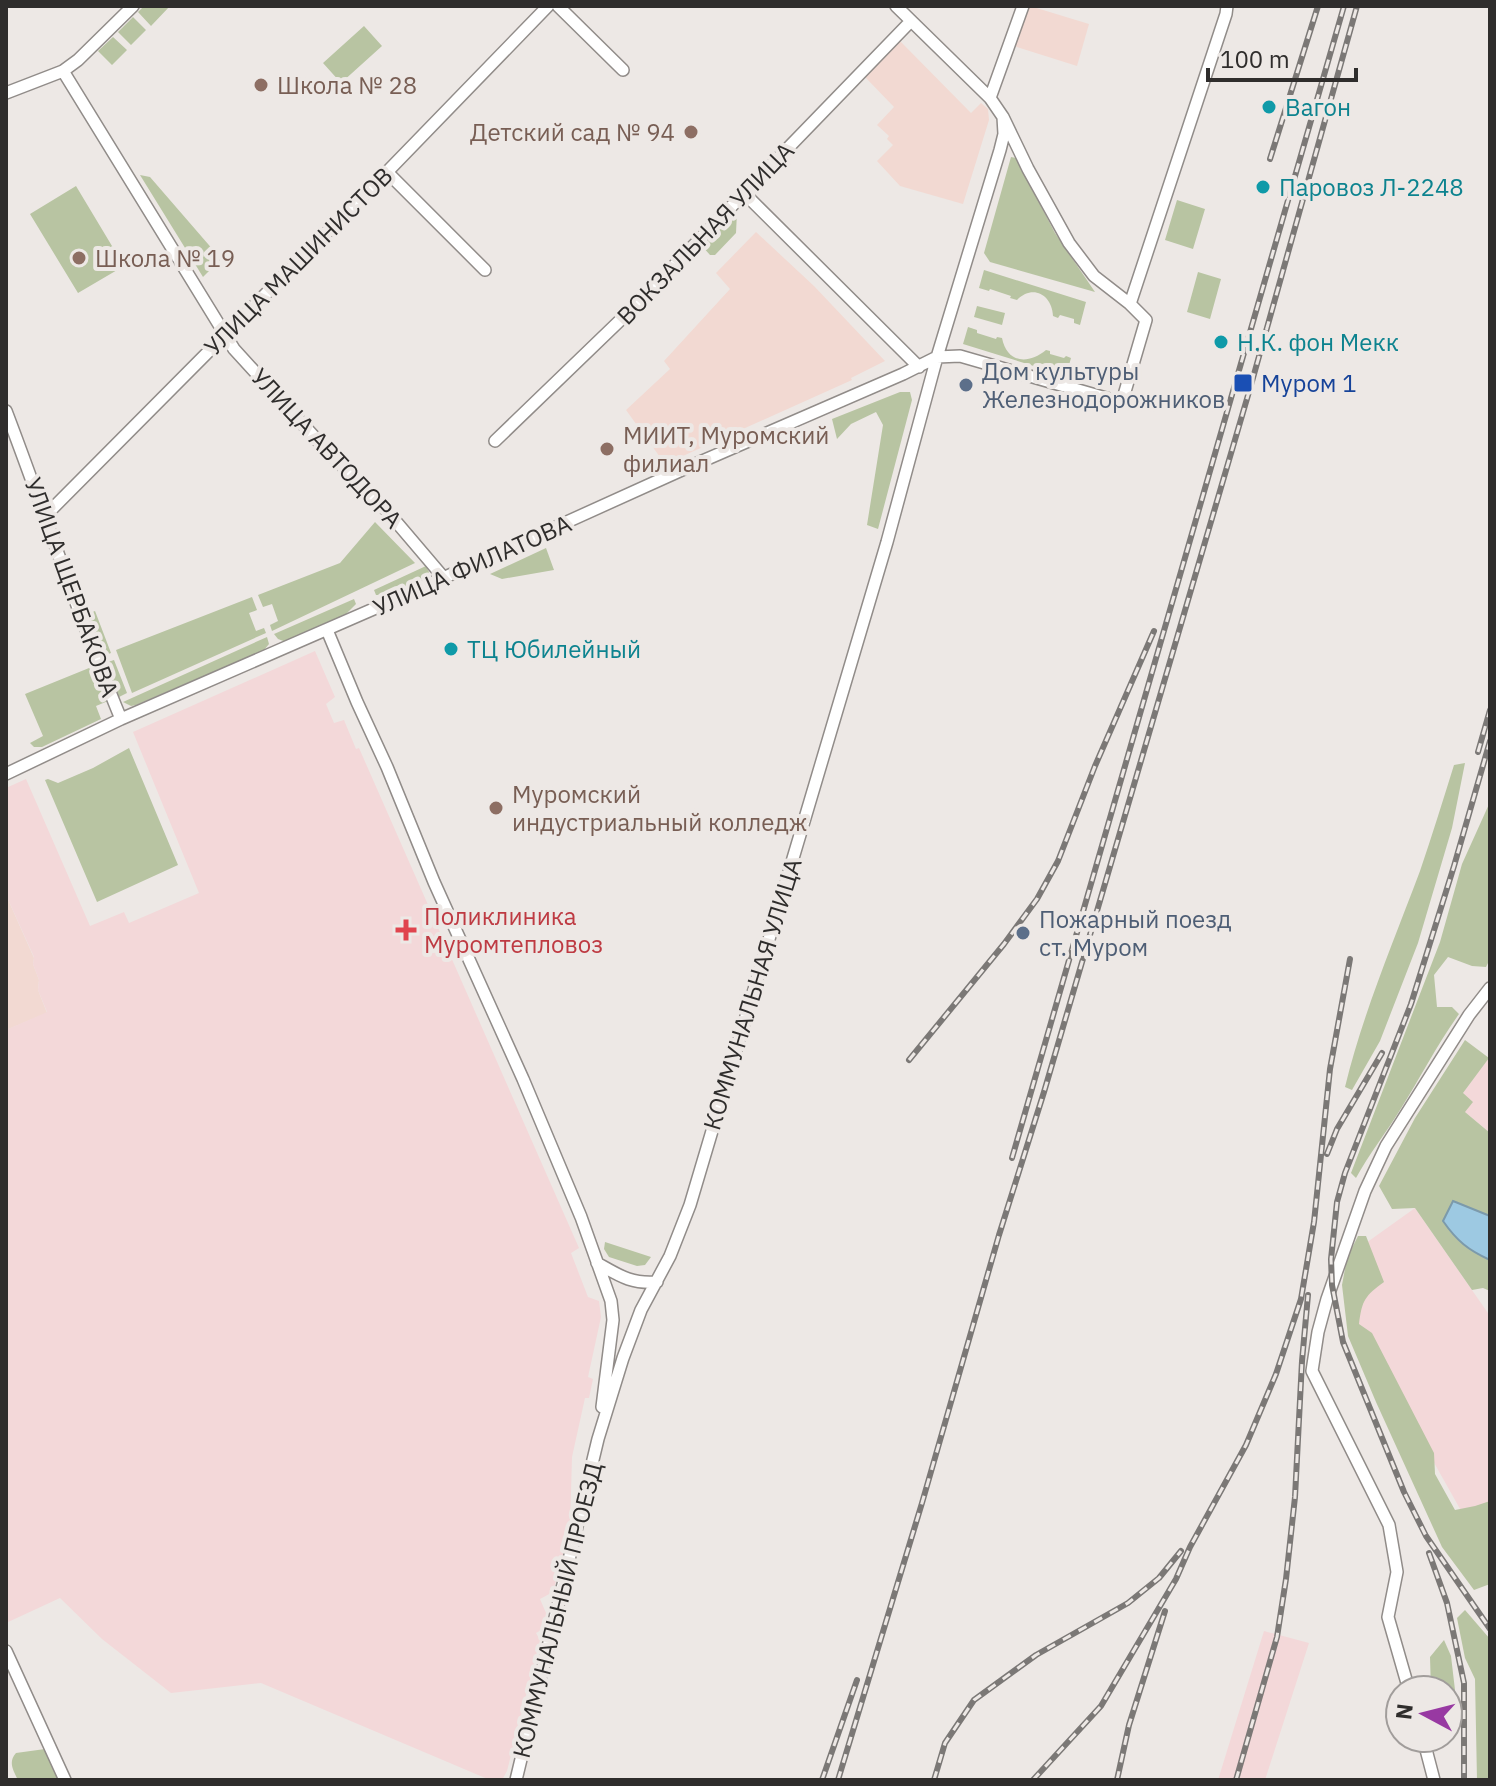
<svg xmlns="http://www.w3.org/2000/svg" width="1496" height="1786" viewBox="0 0 1496 1786" font-family="'IBM Plex Sans',sans-serif">
  <rect width="100%" height="100%" fill="#ede8e5"/>
  <path fill="#f2d9d2" d="M1030,6L1089,24L1077,66L1014,46Z
    M900,41L971,113L981,103L988,109L989,120L963,204L900,186L877,161L893,145L887,139L889,136L877,125L894,107L865,77Z
    M756,232L814,286L885,361L851,378L852,380L665,464L626,410L670,369L664,361L730,289L716,273Z
    M6,895L34,958L33,964L39,980L38,990L47,1013L6,1030Z"/>
  <path fill="#f3d8d9" d="M315,651L335,697L326,704L334,723L344,720L356,749L359,748L579,1248L571,1253L588,1297L599,1301L601,1317L588,1377L593,1379L589,1398H585L572,1457L570,1528L553,1592L540,1599L546,1613L543,1629L536,1633L540,1640L507,1771L502,1780H490L261,1683L171,1693L102,1639L60,1598L6,1623V1030L47,1012L38,990L39,980L33,964L34,957L6,895V788L26,779L90,926L124,912L129,923L199,893L133,732Z
    M1490,1056V1133L1465,1112L1463,1093Z
    M1415,1208L1490,1316V1541L1482,1548L1355,1322L1352,1253Z
    M1264,1631L1309,1643L1265,1780H1218Z"/>
  <path fill="#b8c4a2" d="M144,6H170L151,26L138,12Z
    M133,17L146,30L131,45L118,32Z
    M364,26L382,46L341,83L323,63Z
    M113,37L127,50L112,65L98,51Z
    M1011,157L1016,158L1055,233L1095,292L990,262L984,253Z
    M140,175L150,177L221,259L203,277Z
    M76,186L124,266L78,293L30,214Z
    M1177,200L1205,209L1193,249L1165,240Z
    M734,210L737,212L736,233L715,255H710L702,246L703,242Z
    M984,270L1086,302L1080,325L1074,323V319L1060,315L1058,318L1053,316C1052,295 1033,284 1017,300L1010,298L1011,296L990,289L989,291L979,288Z
    M1198,272L1221,279L1210,319L1187,312Z
    M977,306L1005,313L1002,325L974,317Z
    M968,327L977,330V333L996,339L997,337L1002,338C1007,363 1028,365 1046,350L1050,351V354L1064,358L1066,356L1071,358L1066,376L963,344Z
    M900,392H910L912,400L878,529L867,525L883,425L876,412L851,424L837,439L832,419Z
    M375,522L415,563L272,631L270,625L278,621L272,604L263,607L258,595L340,563Z
    M546,548L554,570L502,579L490,574Z
    M426,566L429,572C419,587 393,595 376,595L374,590Z
    M252,597L257,610L249,613L256,631L264,628L266,633L132,693L116,650Z
    M354,599L356,604L345,615L286,642L278,639L274,634Z
    M95,611L111,653L103,656L87,614Z
    M267,637L269,644L264,650L136,705L131,706L123,702Z
    M114,660L127,693L119,697L105,663Z
    M94,666L108,701L96,706L101,719L42,747H34L30,743L43,736L25,694Z
    M129,748L178,865L97,902L45,780L48,779L58,783L93,768Z
    M1465,763L1452,828L1418,943L1380,1041L1352,1090L1345,1087C1363,1013 1393,943 1420,871C1432,836 1443,800 1454,765Z
    M1490,802V959L1486,967L1472,966L1448,957L1434,975L1437,1007H1452L1459,1014C1437,1045 1420,1078 1400,1110C1386,1133 1369,1154 1356,1178L1351,1173L1440,942L1462,864Z
    M1465,1040L1489,1058L1463,1093L1473,1102L1465,1112L1490,1133V1216L1454,1201L1479,1255L1490,1260V1291L1483,1288L1472,1290L1415,1208L1392,1209L1379,1186L1415,1118Z
    M1358,1236H1366L1384,1282C1365,1296 1362,1300 1359,1324L1372,1333L1434,1453L1435,1474L1455,1510L1475,1506L1490,1501V1584L1474,1590L1442,1547L1376,1402L1348,1336L1342,1285L1347,1258Z
    M605,1242L651,1257L645,1265L637,1266L609,1257L604,1249Z
    M1465,1610L1490,1639V1780H1477L1475,1679L1465,1658L1457,1618Z
    M1444,1640L1451,1656L1455,1690L1448,1694V1690H1431L1430,1657Z
    M45,1749L59,1780H18C13,1770 8,1762 16,1753Z"/>
  <path fill="#9dc9e2" stroke="#7c9aab" stroke-width="2" d="M1453,1201L1490,1216V1260C1468,1250 1457,1241 1443,1221Z"/>
  <g fill="none" stroke-linecap="round" stroke-linejoin="round">
    <g stroke="#918c89" stroke-width="14">
      <path id="minor" d="M558,6L623,70
        M63,71L234,349L330,454L381,504L444,578
        M6,93L63,71L78,60L133,6
        M990,98L1023,6
        M387,172L485,270
        M744,193L919,367
        M1130,304L1226,14L1227,6
        M6,411C45,513 79,618 121,719
        M495,441L636,305L911,21
        M46,515L387,172L548,6
        M327,630L357,702L387,767L434,882L523,1079L581,1217L611,1301L613,1320L602,1407
        M6,774L121,719L401,597L684,469L903,374L937,357L960,356L1113,400H1120L1124,395L1146,320L1130,304L1094,276L1069,243L1028,169L1003,117L990,98L896,6
        M597,1263C620,1276 631,1284 657,1282
        M6,1651L65,1780
        M1409,1690L1388,1617L1397,1572L1389,1525L1312,1371L1318,1332L1327,1299L1365,1191L1386,1146L1469,1015L1490,988
        M1423,1738L1434,1780
        M516,1780L598,1439L623,1358L641,1310L670,1256L690,1205L887,542L937,357L1000,150L1004,134L1003,117"/>
    </g>
    <use href="#minor" stroke="#fff" stroke-width="11"/>
    <g stroke="#7b7876" stroke-width="6">
      <path id="rail" d="M1270,159L1318,6
        M1490,741L1454,866L1411,1004L1345,1173L1337,1202L1331,1259L1332,1285L1343,1342L1404,1492L1426,1536L1490,1629
        M1478,752L1490,710
        M909,1060L1004,944L1037,899L1058,861L1095,766L1154,631
        M1327,1154L1337,1129L1382,1053
        M1012,1158L1344,6
        M1429,1553L1447,1603L1464,1683V1780
        M822,1780L857,1680
        M838,1780L922,1503L999,1235L1044,1092L1251,385L1357,6
        M934,1780L945,1743L974,1700L1036,1655L1128,1603L1159,1578L1181,1551
        M1033,1780L1101,1706L1176,1579L1190,1547L1246,1445L1276,1374L1301,1299L1314,1222L1330,1069L1350,959
        M1117,1780L1129,1725L1165,1611
        M1236,1780L1277,1637L1286,1579L1295,1497L1302,1361L1308,1295"/>
    </g>
    <use href="#rail" stroke="#ede8e5" stroke-width="3" stroke-dasharray="9" stroke-linecap="butt"/>
  </g>
  <g fill="#8d6e63" stroke="#ede8e5" stroke-width="3">
    <circle cx="261" cy="85" r="8"/>
    <circle cx="691" cy="132" r="8"/>
    <circle cx="79" cy="258" r="8"/>
    <circle cx="607" cy="449" r="8"/>
    <circle cx="496" cy="808" r="8"/>
  </g>
  <g fill="#0f9aa8" stroke="#ede8e5" stroke-width="3">
    <circle cx="1269" cy="107" r="8"/>
    <circle cx="1263" cy="187" r="8"/>
    <circle cx="1221" cy="342" r="8"/>
    <circle cx="451" cy="649" r="8"/>
  </g>
  <rect fill="#1a4fb4" stroke="#ede8e5" stroke-width="3" x="1233" y="373" width="20" height="20" rx="4"/>
  <g fill="#5c6f8a" stroke="#ede8e5" stroke-width="3">
    <circle cx="966" cy="385" r="8"/>
    <circle cx="1023" cy="933" r="8"/>
  </g>
  <path fill="#e0444e" stroke="#ede8e5" stroke-width="3" d="M402 918h8v8h8v8h-8v8h-8v-8h-8v-8h8z"/>
  <g text-anchor="middle" dominant-baseline="central" stroke-width="8" stroke-linejoin="round" paint-order="stroke">
    <g font-size="24" fill="#785e54" stroke="#ede8e5" text-anchor="start">
      <text x="277" y="85">Школа № 28</text>
      <text x="675" y="132" text-anchor="end">Детский сад № 94</text>
      <text x="95" y="258">Школа № 19</text>
      <text x="623" y="435">МИИТ, Муромский<tspan x="623" dy="28">филиал</tspan></text>
      <text x="512" y="794">Муромский<tspan x="512" dy="28">индустриальный колледж</tspan></text>
    </g>
    <g font-size="24" fill="#0d838f" stroke="#ede8e5" text-anchor="start">
      <text x="1285" y="107">Вагон</text>
      <text x="1279" y="187">Паровоз Л-2248</text>
      <text x="1237" y="342">Н.К. фон Мекк</text>
      <text x="467" y="649">ТЦ Юбилейный</text>
    </g>
    <g font-size="24" fill="#2f2d2c" stroke="#ede8e5">
      <text transform="translate(705 233) rotate(-46)">ВОКЗАЛЬНАЯ УЛИЦА</text>
      <text transform="translate(298 261) rotate(-45)">УЛИЦА МАШИНИСТОВ</text>
      <text transform="translate(327 448) rotate(47)">УЛИЦА АВТОДОРА</text>
      <text transform="translate(472 565) rotate(-24)">УЛИЦА ФИЛАТОВА</text>
      <text transform="translate(72 587) rotate(70)">УЛИЦА ЩЕРБАКОВА</text>
      <text transform="translate(752 994) rotate(-73)">КОММУНАЛЬНАЯ УЛИЦА</text>
      <text transform="translate(557 1610) rotate(-76)">КОММУНАЛЬНЫЙ ПРОЕЗД</text>
    </g>
    <g font-size="24" fill="#4e5e75" stroke="#ede8e5" text-anchor="start">
      <text x="982" y="371">Дом культуры<tspan x="982" dy="28">Железнодорожников</tspan></text>
      <text x="1039" y="919">Пожарный поезд<tspan x="1039" dy="28">ст. Муром</tspan></text>
    </g>
    <g font-size="24" fill="#164399" stroke="#ede8e5" text-anchor="start">
      <text x="1261" y="383">Муром 1</text>
    </g>
    <g font-size="24" fill="#be3a42" stroke="#ede8e5" text-anchor="start">
      <text x="424" y="916">Поликлиника<tspan x="424" dy="28">Муромтепловоз</tspan></text>
    </g>
  </g>
  <rect width="1496" height="1786" fill="none" stroke="#2f2d2c" stroke-width="16"/>
  <g transform="translate(1424 1714) rotate(277)"><circle r="38" fill="#ede8e5" stroke="#a19d9b" stroke-width="2"/>
  <path d="M0-6L14 30L0 20L-14 30Z" fill="#9839a2"/>
  <text y="-12" font-size="22" font-weight="bold" text-anchor="middle" fill="#2f2d2c">N</text>
  </g>
  <path d="M1208 68v12h148v-12" fill="none" stroke="#2f2d2c" stroke-width="4"/>
  <text x="1220" y="68" font-size="24" fill="#2f2d2c" stroke="#ede8e5" stroke-width="6" paint-order="stroke">100 m</text>
</svg>
